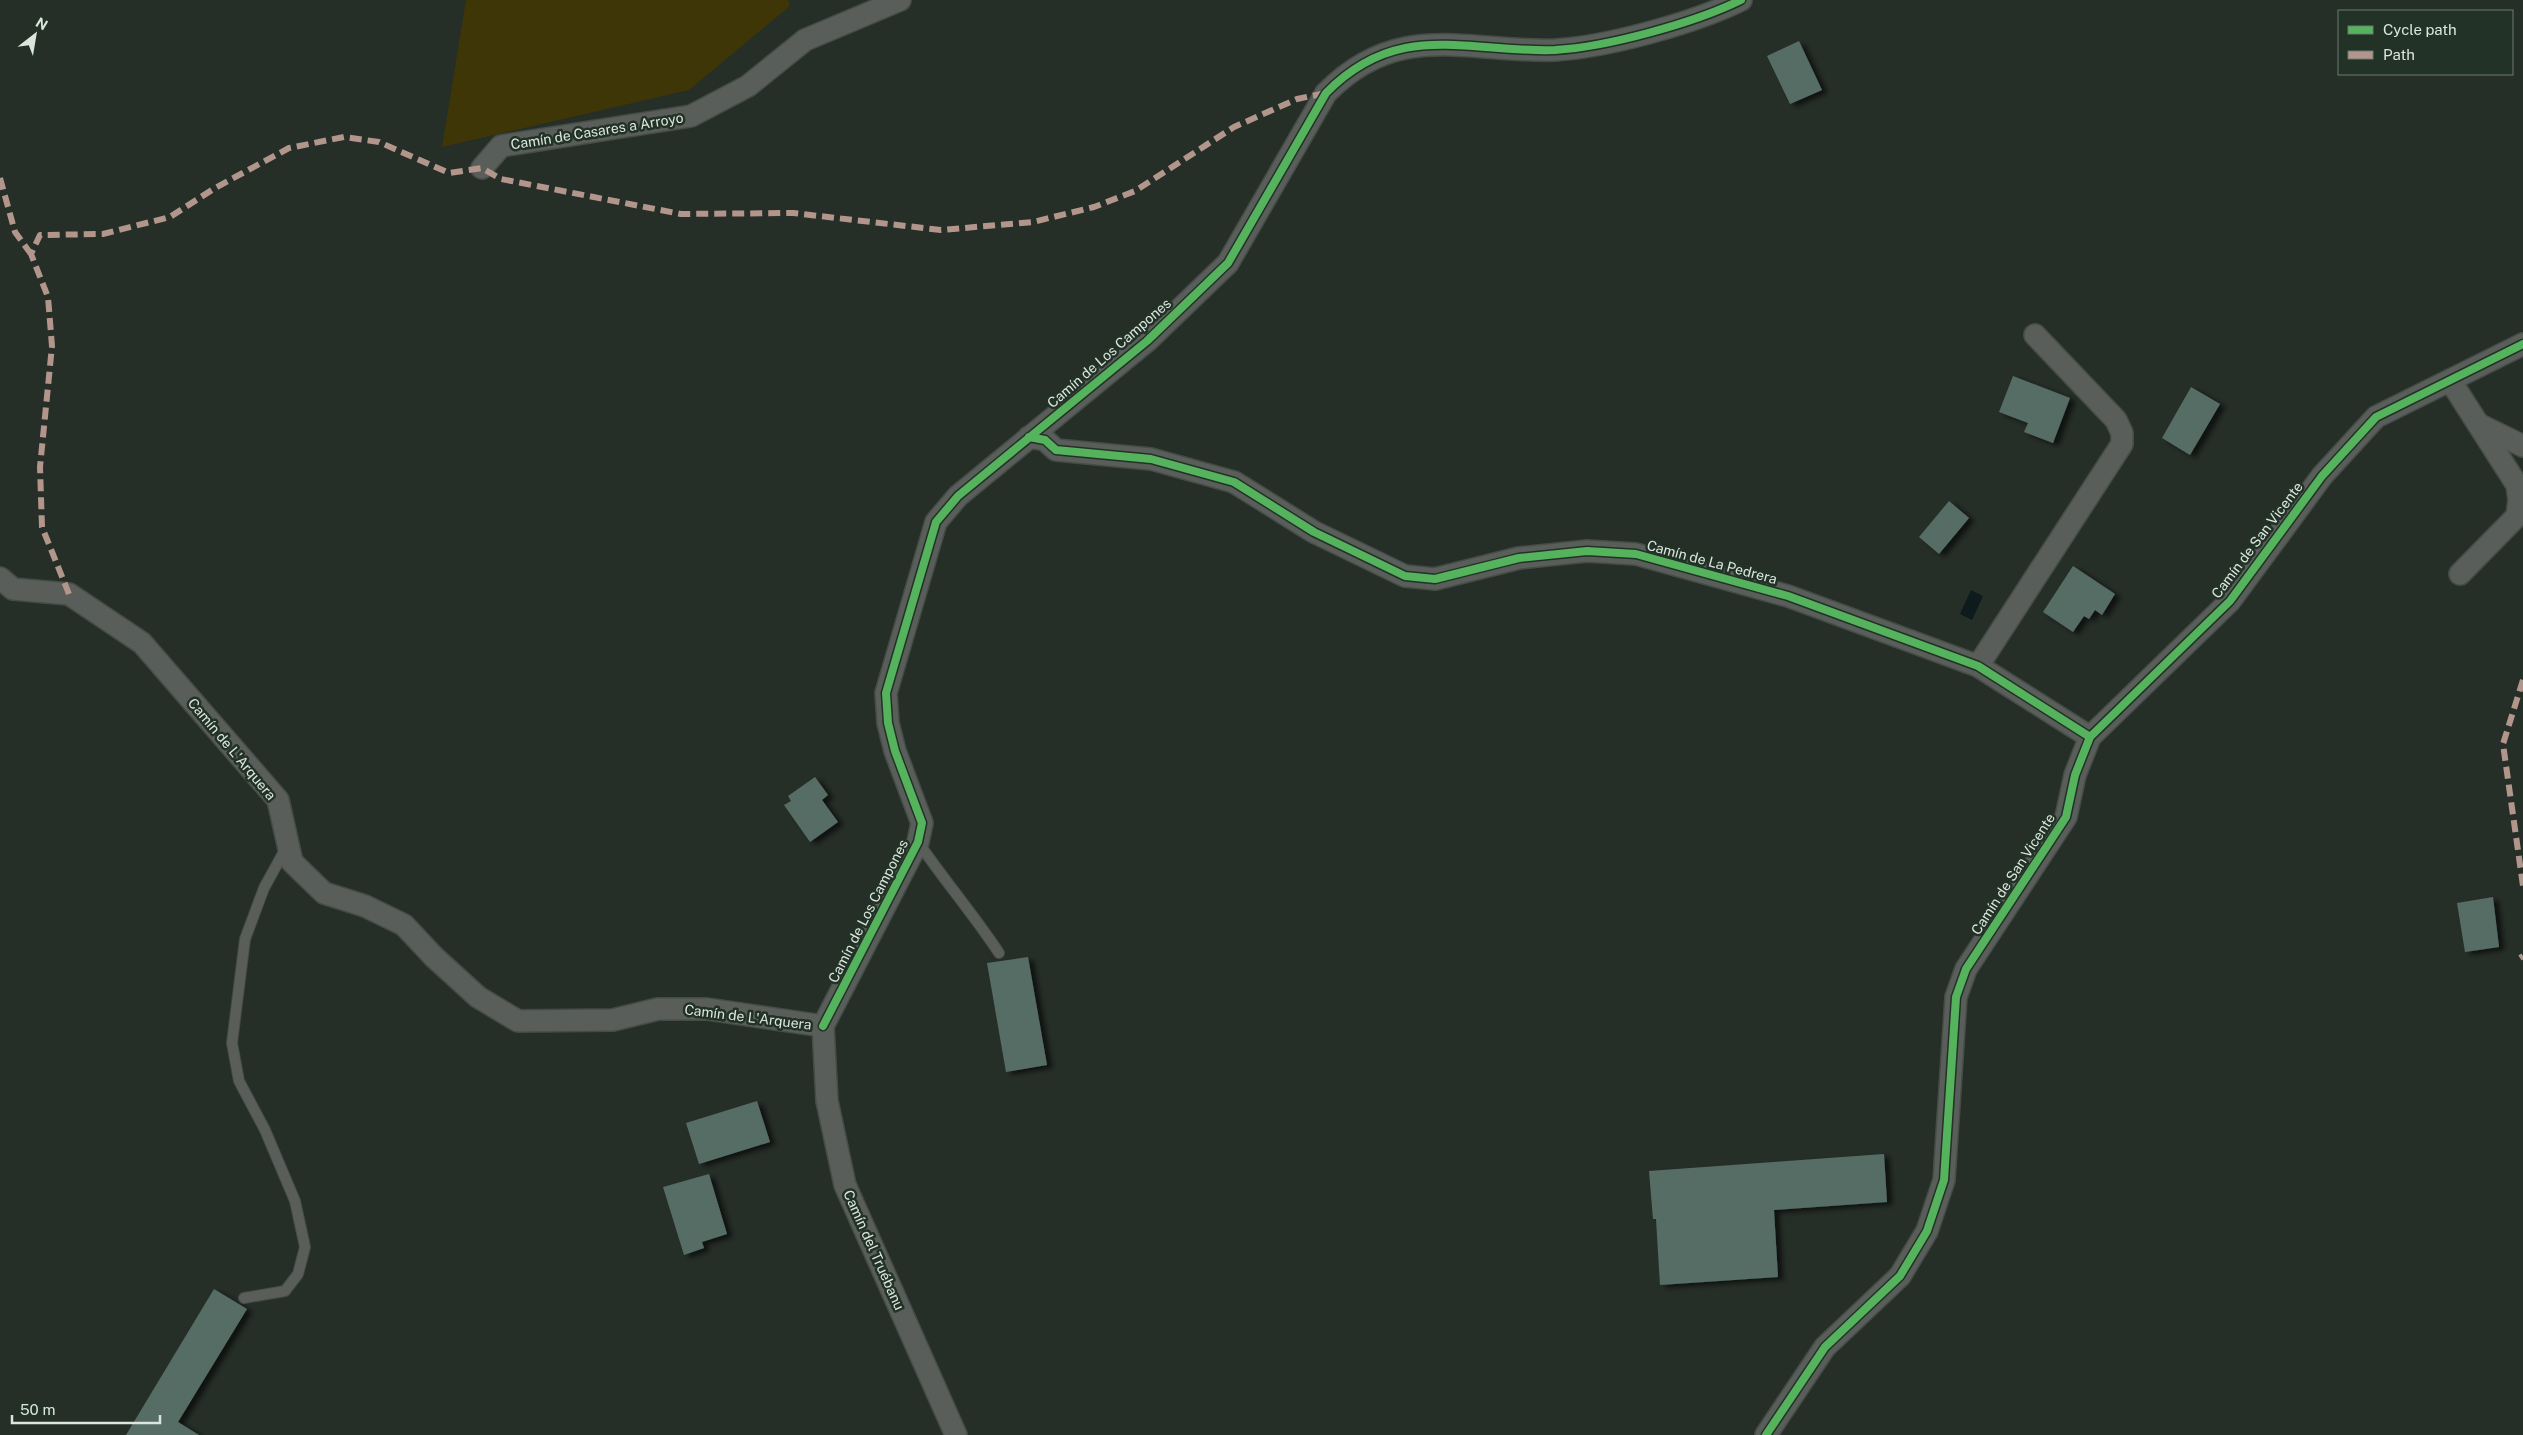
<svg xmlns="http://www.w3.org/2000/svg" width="2523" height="1435" viewBox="0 0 2523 1435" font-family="'Public Sans',sans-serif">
  <defs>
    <filter id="shadow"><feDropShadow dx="5.5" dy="3" stdDeviation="2.5" flood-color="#0009"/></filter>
  </defs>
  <rect width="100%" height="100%" fill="#262e28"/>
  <path fill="#3f3608" d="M466,0H788L790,6L689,90L442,147Z"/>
  <path fill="#0d1b1c" d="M1971,590L1983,596L1972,620L1960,614Z"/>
  <path fill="#566d66" filter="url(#shadow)" d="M1799,41L1822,90L1790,104L1767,56Z
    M2013,376L2070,398L2053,443L2024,432L2028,423L1999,412Z
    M2191,387L2220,404L2190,455L2162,438Z
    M1949,501L1969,518L1939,554L1919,537Z
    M2073,566L2115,594L2102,615L2095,610L2089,619L2084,616L2073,632L2043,612Z
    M815,777L828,795L822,800L838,822L810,842L784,805L791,801L788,796Z
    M2493,897L2499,947L2465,952L2457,903Z
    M1028,957L1047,1065L1006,1072L987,963Z
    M757,1101L770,1142L699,1164L686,1123Z
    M1884,1154L1887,1202L1774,1210L1778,1277L1660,1285L1656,1219H1653L1649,1171Z
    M709,1174L727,1234L702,1242L704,1248L684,1255L663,1187Z
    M214,1289L247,1309L178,1422L199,1435H126Z"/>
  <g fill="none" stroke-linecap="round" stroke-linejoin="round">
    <g stroke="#454c46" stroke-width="12">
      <path id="lane" d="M918,842C944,880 974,915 999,953
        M244,1298L285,1291L298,1274L305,1247L295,1201L265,1130L239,1081L232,1043L245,939L264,888L286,848"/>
    </g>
    <g stroke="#454c46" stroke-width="24">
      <path id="street" d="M482,168L501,146L691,116L748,86L805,40L900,0
        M2450,380L2478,424L2523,446
        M1029,437L1045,440L1056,450L1151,459L1234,482L1314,532L1405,576L1435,579L1519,558L1587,551L1636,554L1788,596L1978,666L2090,737
        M2460,574L2517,516L2519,500L2517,485L2478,424
        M0,578L13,589L69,594L142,643L278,800L292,862L324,893L365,906L404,925L434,957L478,997L518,1021L613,1020L658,1009H707L823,1026
        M1978,666L2122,444V433L2116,420L2035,335
        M823,1026L918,842L922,823L895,751L888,723L886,693L936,522L958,496L1147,341L1228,263L1326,93C1399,19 1466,53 1555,50C1607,47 1694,23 1741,0
        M823,1026L827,1101L845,1185L956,1435
        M1766,1435L1825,1347L1900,1276L1927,1231L1944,1180L1956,997L1966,969L2066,817L2075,775L2090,737L2230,601L2322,476L2376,417L2523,344"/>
    </g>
    <use href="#lane" stroke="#595e5a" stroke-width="10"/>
    <use href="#street" stroke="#595e5a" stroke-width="21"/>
    <path stroke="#b2968c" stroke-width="6" stroke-dasharray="12 6" stroke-linecap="butt" d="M0,178L15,232L31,254
      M69,594L42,527L40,467L52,346L48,297L31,254L40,235L103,234L170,217L215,188L289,148L344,137L379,142L449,173L482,168L501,179L681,214L793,213L941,230L1033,222L1094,207L1135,191L1234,127L1297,99L1326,93
      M2523,680L2503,744L2523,886
      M2520,958L2523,956"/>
    <g stroke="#223226" stroke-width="11">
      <path id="cycleway" d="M1029,437L1045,440L1056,450L1151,459L1234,482L1314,532L1405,576L1435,579L1519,558L1587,551L1636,554L1788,596L1978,666L2090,737
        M823,1026L918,842L922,823L895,751L888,723L886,693L936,522L958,496L1147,341L1228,263L1326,93C1399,19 1466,53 1555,50C1607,47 1694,23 1741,0
        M1766,1435L1825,1347L1900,1276L1927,1231L1944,1180L1956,997L1966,969L2066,817L2075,775L2090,737L2230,601L2322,476L2376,417L2523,344"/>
    </g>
    <use href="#cycleway" stroke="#56b35d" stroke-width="8"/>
  </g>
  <g text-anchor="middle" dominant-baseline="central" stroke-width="5" stroke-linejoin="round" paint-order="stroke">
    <g font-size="14" fill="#dce6de" stroke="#223226">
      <text transform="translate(597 131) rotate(-9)">Camín de Casares a Arroyo</text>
      <text transform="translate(1109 353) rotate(-41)">Camín de Los Campones</text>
      <text transform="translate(2257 540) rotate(-53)">Camín de San Vicente</text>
      <text transform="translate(1712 562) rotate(15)">Camín de La Pedrera</text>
      <text transform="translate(232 749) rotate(50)">Camín de L'Arquera</text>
      <text transform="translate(2013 874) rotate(-57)">Camín de San Vicente</text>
      <text transform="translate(868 911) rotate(-63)">Camín de Los Campones</text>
      <text transform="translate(748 1017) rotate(7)">Camín de L'Arquera</text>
      <text transform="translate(874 1250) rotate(66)">Camín del Truébanu</text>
    </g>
  </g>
  <rect x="2338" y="10" width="175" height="65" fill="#223226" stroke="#6c7a70"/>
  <rect x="2348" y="26" width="25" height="8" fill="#56b35d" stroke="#6c7a70"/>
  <text x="2383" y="35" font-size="15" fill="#dce6de">Cycle path</text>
  <rect x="2348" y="51" width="25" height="8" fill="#b2968c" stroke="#6c7a70"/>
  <text x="2383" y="60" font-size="15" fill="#dce6de">Path</text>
  <g transform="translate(35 35) rotate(31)" stroke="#223226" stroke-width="4" paint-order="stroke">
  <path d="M0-4L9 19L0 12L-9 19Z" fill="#dce6de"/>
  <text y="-8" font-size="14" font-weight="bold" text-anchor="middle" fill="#dce6de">N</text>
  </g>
  <path d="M12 1415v8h148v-8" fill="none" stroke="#dce6de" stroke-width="2.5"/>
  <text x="20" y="1415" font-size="15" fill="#dce6de" stroke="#223226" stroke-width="4" paint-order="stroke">50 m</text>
</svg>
